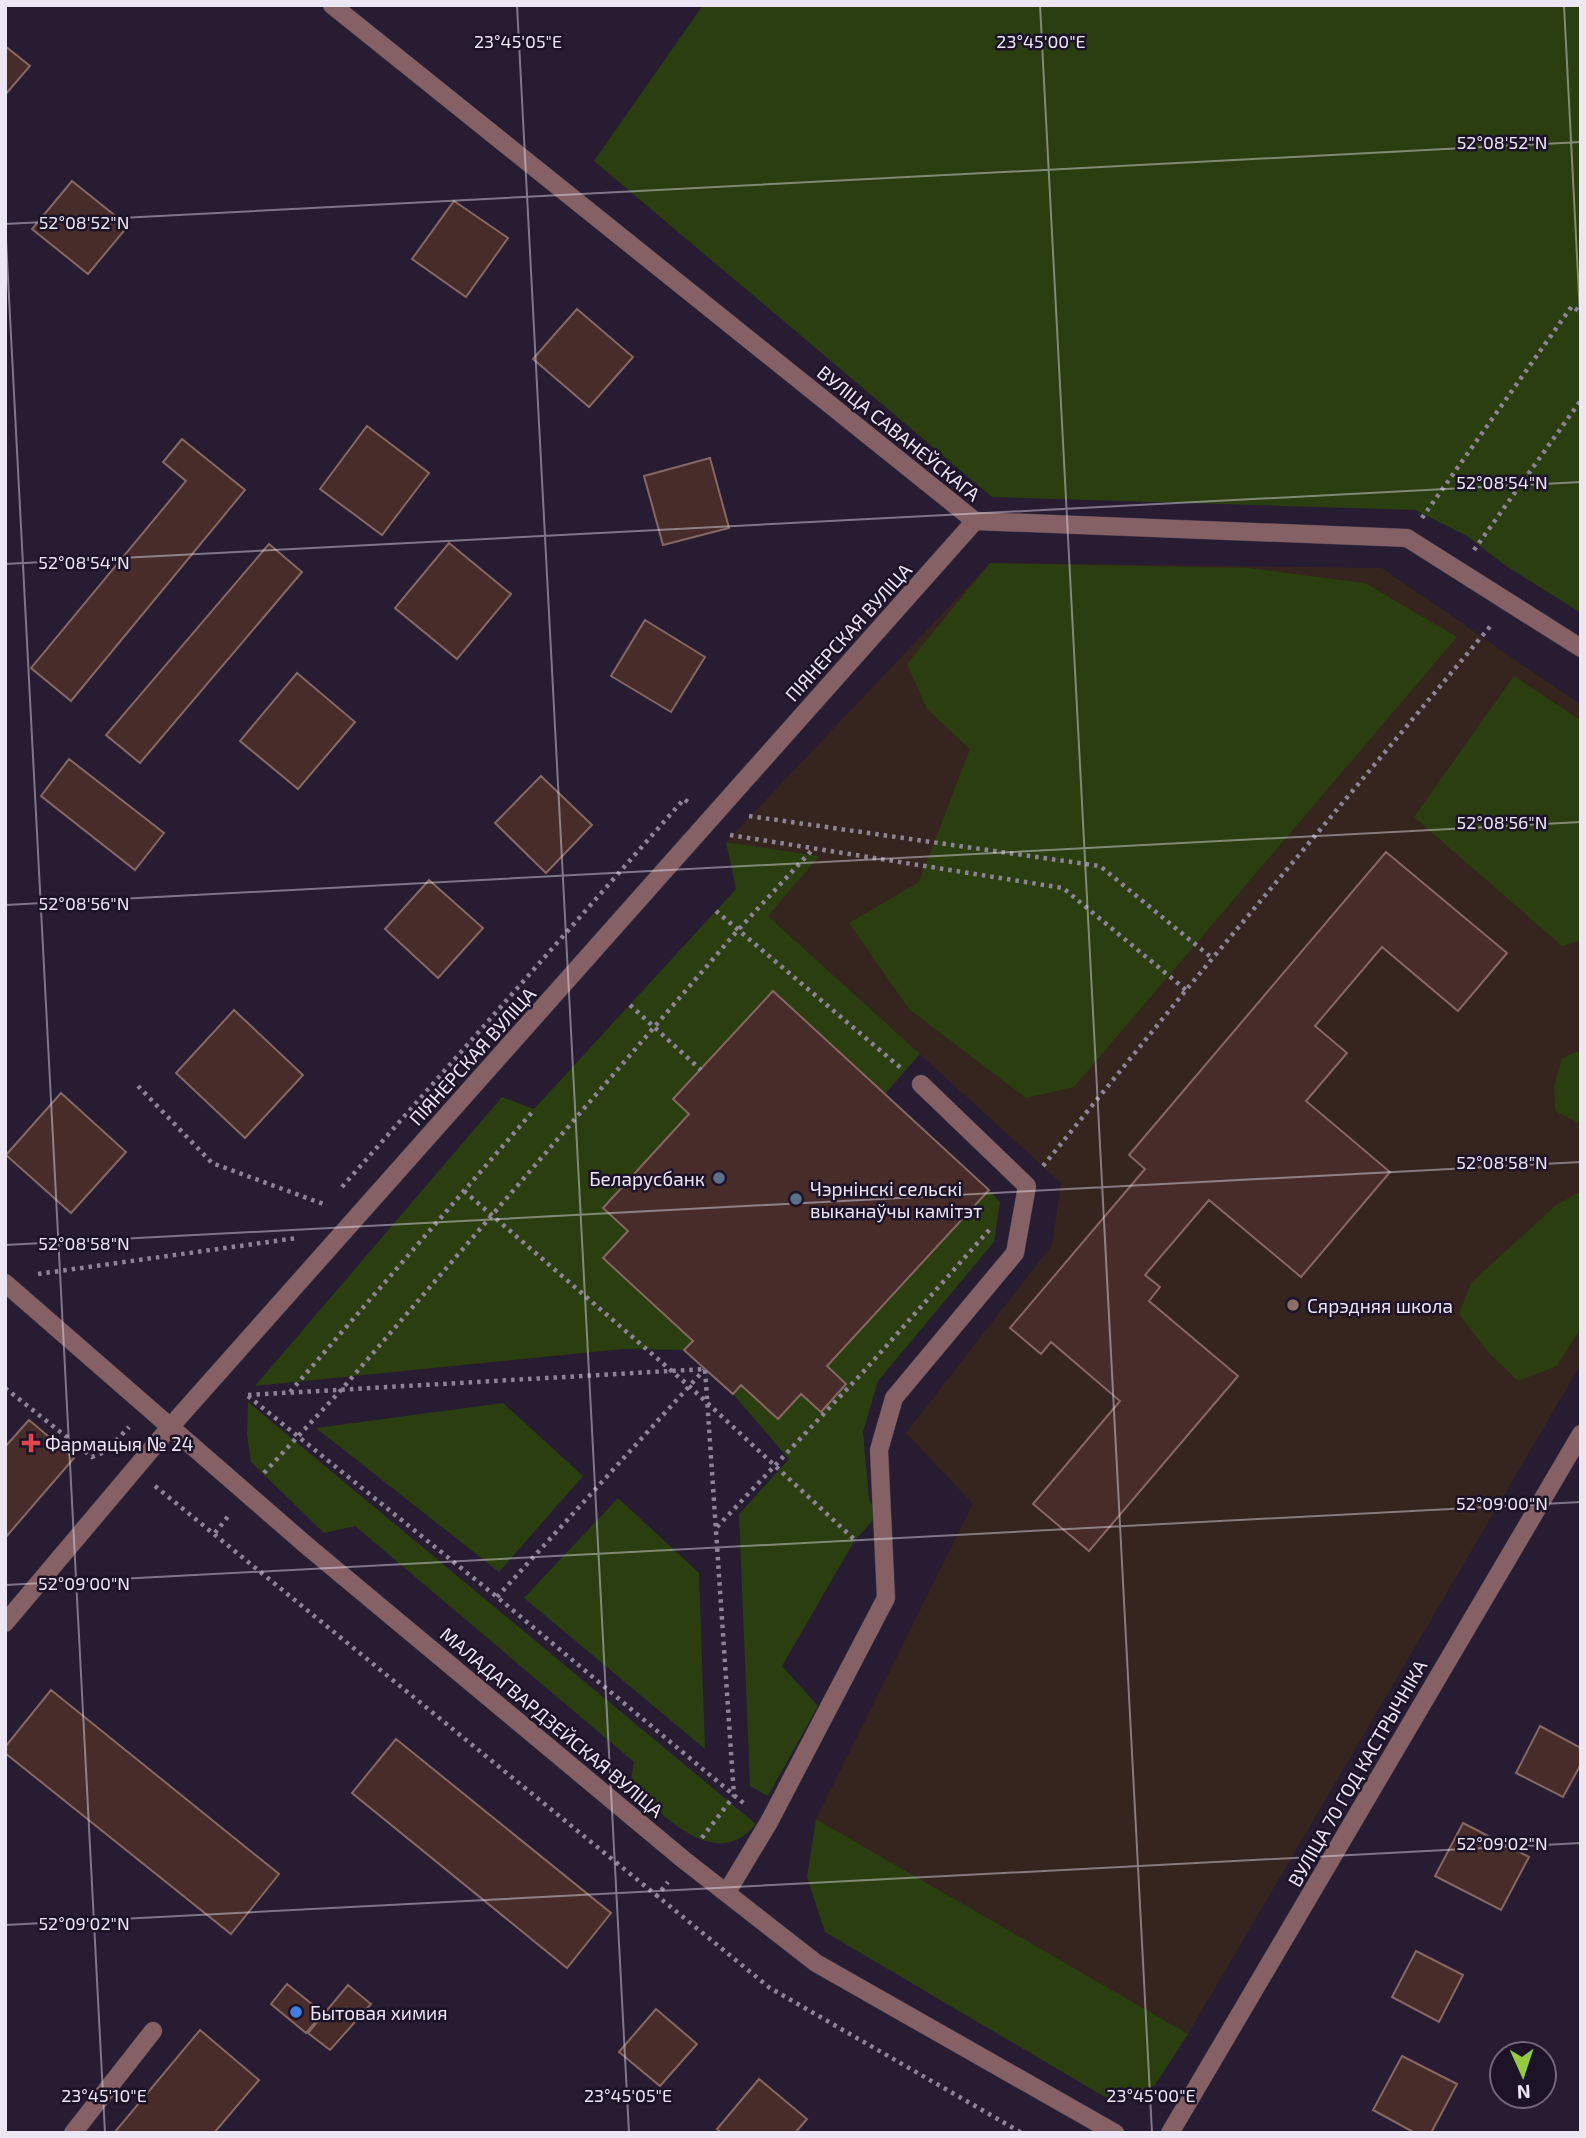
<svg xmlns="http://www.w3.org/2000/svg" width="1586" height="2138" viewBox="0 0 1586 2138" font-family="'Exo 2',sans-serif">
  <rect width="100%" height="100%" fill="#271c32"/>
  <path fill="#36241e" d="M990,563L1382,568L1581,705V1364L1188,2034L816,1819L973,1504L906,1433L1052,1245L1061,1183L767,915L818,856L726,842Z"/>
  <path fill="#2b3e10" d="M703,5H1581V613L1506,566L1467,536L1415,510L992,497L594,161Z
    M990,563L1248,568L1365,583L1457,637L1074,1087L1026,1098L909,1009L849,923L919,882L970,749L927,709L907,664Z
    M1514,676L1581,721V940L1562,946L1414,817Z
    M726,842L819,856L768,916L920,1054L885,1094L773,991L673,1099L689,1114L603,1207L628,1231L603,1258L693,1341L684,1350L623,1349L255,1386L502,1097L534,1109L736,889Z
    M1581,1050V1124L1555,1111L1554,1086L1562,1058Z
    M989,1190L1000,1202L994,1242L878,1381L863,1432L869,1499L877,1516L855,1540L782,1666L818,1706L768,1796L750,1786L739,1514L789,1459L733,1394L741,1385L778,1419L801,1394L821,1412L846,1384L827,1366Z
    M1581,1191V1327L1557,1366L1518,1381L1488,1352L1459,1314L1471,1283L1555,1206Z
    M248,1402L756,1824C715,1874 663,1814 630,1786L634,1762L355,1526L324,1533L251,1462L247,1435Z
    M503,1403L583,1476L499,1572L316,1428Z
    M618,1498L699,1573L705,1749L524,1598Z
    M816,1819L1188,2034L1155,2085L1115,2103L825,1932L807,1877Z"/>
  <path fill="#472c2a" stroke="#876764" stroke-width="2" d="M5,46L30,66L5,95Z
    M72,181L128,226L88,274L32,229Z
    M454,201L508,238L466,297L412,259Z
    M577,309L633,357L589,407L533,359Z
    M367,426L429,473L382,535L320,489Z
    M182,439L245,490L71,701L31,668L186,481L163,462Z
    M710,458L729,528L663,545L644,476Z
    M449,543L511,594L457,659L395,608Z
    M269,544L302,572L140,763L106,735Z
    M645,620L705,657L671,712L611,676Z
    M297,673L355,722L298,789L240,741Z
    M69,759L164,833L135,870L41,796Z
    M541,776L592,825L546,873L495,823Z
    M1386,852L1507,953L1458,1011L1382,947L1315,1026L1347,1053L1306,1101L1390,1172L1301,1277L1209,1200L1145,1275L1160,1287L1149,1301L1238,1376L1089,1551L1033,1504L1120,1401L1051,1342L1041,1354L1010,1328L1145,1169L1129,1155Z
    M429,880L483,928L438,978L385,929Z
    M773,991L989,1190L827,1366L846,1384L821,1412L801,1394L778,1419L741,1385L733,1394L705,1369L684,1350L693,1341L603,1258L628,1231L603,1208L689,1114L673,1099Z
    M234,1010L303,1075L245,1138L176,1073Z
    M61,1093L126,1152L71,1213L6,1155Z
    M29,1420L74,1458L5,1538V1447Z
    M51,1690L279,1874L231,1934L5,1753V1747Z
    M1540,1726L1581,1748V1764L1563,1797L1516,1773Z
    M396,1739L611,1913L567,1968L352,1793Z
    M1463,1823L1529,1857L1501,1910L1435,1876Z
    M1416,1951L1463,1975L1439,2022L1392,1997Z
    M287,1984L323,2013L306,2033L271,2004Z
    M348,1985L371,2004L330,2050L308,2033Z
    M656,2009L697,2044L660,2086L619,2052Z
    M200,2030L259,2080L214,2133H114Z
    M1402,2056L1457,2084L1431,2133H1415L1373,2110Z
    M759,2079L807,2119L795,2133H721L717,2129Z"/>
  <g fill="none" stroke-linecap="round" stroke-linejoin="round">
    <g stroke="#43384d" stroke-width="19">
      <path id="minor" d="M332,5L975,521L1407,538L1581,648
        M5,1283L306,1545L684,1860L816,1963L1115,2133
        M5,1623L171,1426L975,521
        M727,1892L769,1822L886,1598L879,1450L894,1398L1015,1253L1027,1186L921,1084
        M73,2133L153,2031
        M1170,2133L1581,1434"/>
    </g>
    <path stroke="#8d8597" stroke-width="4.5" stroke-dasharray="3.5 5" stroke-linecap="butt" d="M1422,518L1572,306L1581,313
      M1474,550L1581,400
      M749,816L1100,866L1212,958
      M730,835L1063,888L1186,990
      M716,911L902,1069
      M630,1005L701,1070
      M138,1086L212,1163L326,1205
      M1043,1166L1186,990L1493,623
      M342,1187L684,799L688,802
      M464,1191L689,1386L855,1540
      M38,1274L297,1238
      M5,1388L92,1457L112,1449
      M290,1392L534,1110
      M248,1395L705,1369L734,1796L701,1839
      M248,1396L497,1597L747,1806
      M110,1447L129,1427
      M264,1473L342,1389L738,930L813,849
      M155,1486L770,1988L1022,2133
      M717,1527L865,1370L990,1229
      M215,1533L229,1515
      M497,1597L704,1370
      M656,1897L668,1882"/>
    <use href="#minor" stroke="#856064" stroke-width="18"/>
  </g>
  <path fill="none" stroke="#ece6f5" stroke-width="2" stroke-opacity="0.45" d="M517,5L629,2133M1040,5L1152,2133M1564,5L1581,334M5,221L105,2133M5,224L1581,142M5,564L1581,482M5,905L1581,822M5,1245L1581,1162M5,1585L1581,1502M5,1925L1581,1843"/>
  <g fill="#5c6f8a" stroke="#1d1328" stroke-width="2.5">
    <circle cx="719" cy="1178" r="7"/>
    <circle cx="796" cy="1199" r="7"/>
  </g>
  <circle fill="#8d6e63" stroke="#1d1328" stroke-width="2.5" cx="1293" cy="1305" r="7"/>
  <path fill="#e0444e" stroke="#1d1328" stroke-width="2.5" d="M27.5 1432.5h7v7h7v7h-7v7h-7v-7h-7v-7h7z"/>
  <circle fill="#3f7fe0" stroke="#1d1328" stroke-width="2.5" cx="296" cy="2012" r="7"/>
  <g text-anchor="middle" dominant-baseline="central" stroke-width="5" stroke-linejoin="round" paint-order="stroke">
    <g font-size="19" fill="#ece6f5" stroke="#1d1328">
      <text transform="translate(899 433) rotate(39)">ВУЛІЦА САВАНЕЎСКАГА</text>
      <text transform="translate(848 632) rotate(-48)">ПІЯНЕРСКАЯ ВУЛІЦА</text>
      <text transform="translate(472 1056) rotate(-48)">ПІЯНЕРСКАЯ ВУЛІЦА</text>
      <text transform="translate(552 1722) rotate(40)">МАЛАДАГВАРДЗЕЙСКАЯ ВУЛІЦА</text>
      <text transform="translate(1357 1773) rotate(-60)">ВУЛІЦА 70 ГОД КАСТРЫЧНІКА</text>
    </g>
    <g font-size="19" fill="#ece6f5" stroke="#1d1328" text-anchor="start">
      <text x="705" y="1178" text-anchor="end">Беларусбанк</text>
      <text x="810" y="1188">Чэрнінскі сельскі<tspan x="810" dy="22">выканаўчы камітэт</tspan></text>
      <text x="1307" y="1305">Сярэдняя школа</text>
      <text x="45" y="1443">Фармацыя № 24</text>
      <text x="310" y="2012">Бытовая химия</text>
    </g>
  </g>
  <g font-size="18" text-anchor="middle" fill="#ece6f5" stroke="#1d1328" stroke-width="5" stroke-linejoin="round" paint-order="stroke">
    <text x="518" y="48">23°45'05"E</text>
    <text x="1041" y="48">23°45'00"E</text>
    <text x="1502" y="149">52°08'52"N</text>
    <text x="84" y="229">52°08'52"N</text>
    <text x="1502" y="489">52°08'54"N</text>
    <text x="84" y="569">52°08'54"N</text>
    <text x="1502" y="829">52°08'56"N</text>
    <text x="84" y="910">52°08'56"N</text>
    <text x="1502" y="1169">52°08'58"N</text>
    <text x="84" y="1250">52°08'58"N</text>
    <text x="1502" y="1510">52°09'00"N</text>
    <text x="84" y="1590">52°09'00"N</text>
    <text x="1502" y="1850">52°09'02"N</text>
    <text x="84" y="1930">52°09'02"N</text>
    <text x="104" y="2102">23°45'10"E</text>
    <text x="628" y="2102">23°45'05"E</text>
    <text x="1151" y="2102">23°45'00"E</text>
  </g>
  <rect width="1586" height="2138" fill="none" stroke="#ece6f5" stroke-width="14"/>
  <g transform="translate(1523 2075) rotate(177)"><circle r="33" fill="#1d1328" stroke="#70677a" stroke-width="2"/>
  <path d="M0-5L12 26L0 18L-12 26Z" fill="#94cc3c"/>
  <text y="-10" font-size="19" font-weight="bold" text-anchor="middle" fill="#ece6f5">N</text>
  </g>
</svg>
